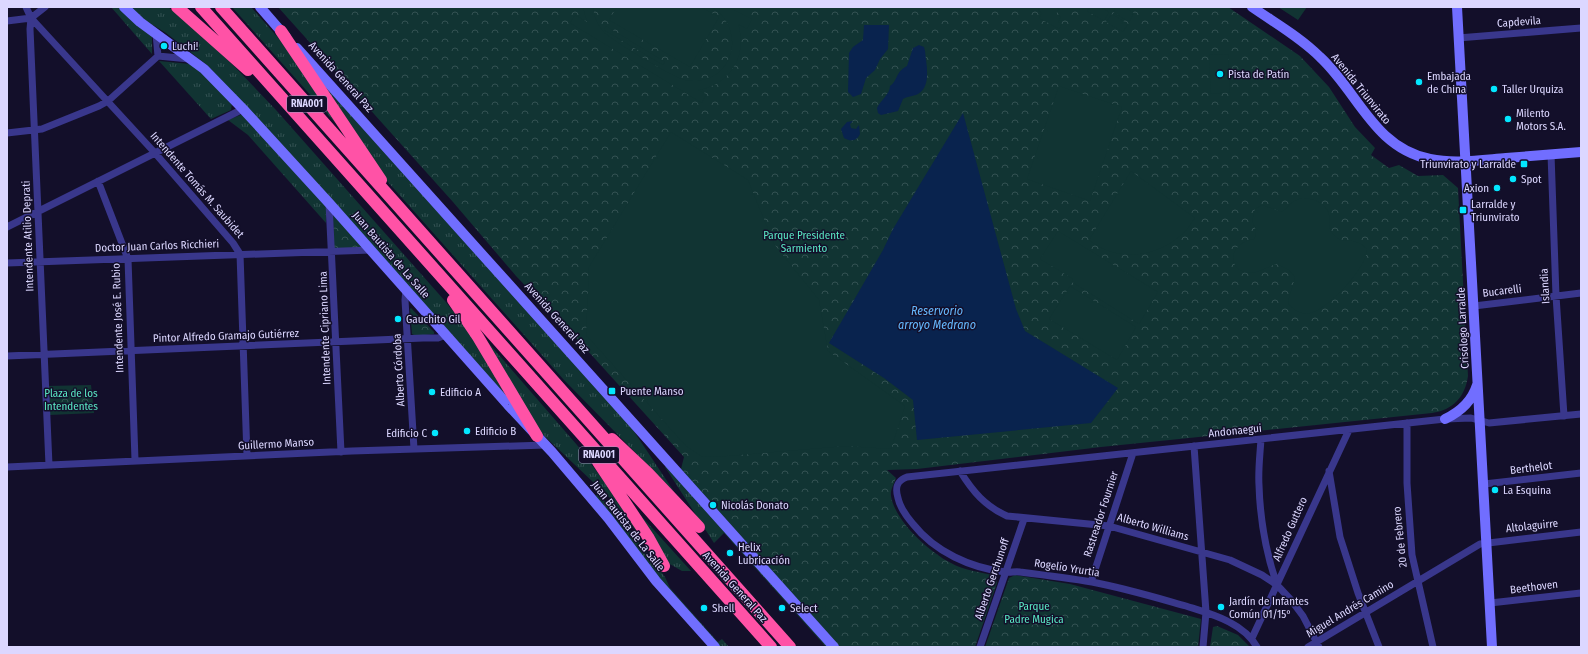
<svg xmlns="http://www.w3.org/2000/svg" width="1588" height="654" viewBox="0 0 1588 654" font-family="'Fira Sans Condensed',sans-serif">
  <defs>
    <pattern id="grass-tufts" width="24" height="20" patternUnits="userSpaceOnUse"><rect width="24" height="20" fill="#113433"/><path d="M3 7l-1-3M5 7V3M7 7l1-3M15 17l-1-3M17 17v-4M19 17l1-3" fill="none" stroke="#335152"/></pattern>
    <pattern id="forest-crowns" width="20" height="18" patternUnits="userSpaceOnUse"><rect width="20" height="18" fill="#113433"/><path d="M2 6a3 3 0 1 1 6 0M12 15a3 3 0 1 1 6 0" fill="none" stroke="#335152"/></pattern>
  </defs>
  <rect width="100%" height="100%" fill="#130f2a"/>
  <path fill="url(#grass-tufts)" d="M111,7H118L152,36V54Z
    M128,7H168L193,27L235,67L276,110L445,301L473,336L514,406L207,65L166,33L140,17Z
    M232,7H251L281,41L338,126Z
    M159,61L190,64L198,68L232,103L231,110L211,119Z
    M327,86L629,424L675,493L564,380L387,181L325,87Z
    M243,114L327,207L326,223L248,135L228,120Z
    M486,340L577,445L612,492L644,541L612,500L536,428Z
    M667,466L829,647H826L724,533L714,543L665,467Z
    M598,494L620,517L665,577L670,588L718,642L722,639L729,647H720L656,576L594,497Z
    M634,508L691,571H682L668,563Z"/>
  <path fill="url(#forest-crowns)" d="M278,7H1228L1300,56L1329,87L1355,127L1375,148L1371,155L1389,168L1399,165L1418,176L1443,175L1458,188L1468,376C1465,397 1453,410 1432,413L1101,447L917,469L887,470L896,478C894,484 890,490 891,496C895,521 929,552 951,563C963,570 981,572 995,576L997,583L975,647H840L681,469L684,457L587,350L516,276L453,202Z
    M336,215L364,247L334,249L333,216Z
    M411,308L434,332V334L416,336L412,334L410,309Z
    M91,385L94,413L49,415L48,386Z
    M1015,575L1070,584L1201,619L1198,647H985L1009,578Z
    M1217,626L1238,635L1250,647H1210L1213,627Z"/>
  <path fill="#113433" d="M583,7H593C594,16 597,25 604,32C612,41 670,75 682,79C686,81 692,81 697,81C737,77 744,27 712,7H728L752,19L747,29L738,24C748,55 730,85 698,90L706,94L702,103L570,23L575,15L587,22Z
    M617,7H701L719,17L690,67L609,20Z
    M1039,7H1056L1059,9L1056,14L1061,17L1058,22L1062,24L1059,29L1039,18L1042,13L1038,10Z
    M1090,7H1101L1109,12L1104,21L1087,11Z
    M1116,7H1124L1134,13L1129,22L1113,12Z
    M1278,7H1307L1298,20Z
    M1112,14L1128,24L1123,32L1106,22Z
    M606,26L665,62L663,65L604,30Z
    M1228,54L1230,92L1211,94L1209,55Z
    M1059,86L1122,107L1090,201L1027,179Z
    M671,132L748,180L774,244L819,300L828,351L905,406L891,449L846,446L715,457L701,456L686,446L586,335L589,267Z
    M1131,171L1195,218C1191,223 1187,231 1181,235C1156,258 1116,262 1089,240Z
    M1302,198C1312,198 1327,203 1329,215C1330,222 1328,227 1332,233C1343,247 1353,234 1367,249C1368,266 1328,310 1310,313C1300,315 1295,310 1288,304C1289,294 1293,287 1295,277L1289,270L1277,264C1268,266 1259,273 1250,273C1228,272 1226,244 1254,239C1258,232 1255,227 1252,221L1255,209L1262,205L1282,212L1294,201Z
    M1058,231L1158,292L1139,324L1072,282L1073,279L1040,259Z
    M1070,286L1136,327L1117,360L1049,319Z"/>
  <path fill="#09234e" d="M864,25H889L888,49L880,59L875,70L866,78L861,94L853,97L848,92L849,53L853,47L863,40Z
    M919,45L924,47L925,51C926,64 932,86 918,94C914,96 908,96 903,99L898,111L881,115L878,113L877,108C881,100 890,94 890,86C898,81 895,72 907,66L913,48Z
    M963,113L1016,309L1025,331L1118,388L1091,423L917,440L913,400L884,378L829,343L883,250L893,229Z
    M853,121L850,124L851,128L856,129L859,125L860,134C857,141 851,142 844,138L841,129L847,122Z"/>
  <g fill="none" stroke-linecap="round" stroke-linejoin="round">
    <path stroke="#39378c" stroke-width="7" d="M26,7L31,18L155,153L233,243L240,254L247,456
      M31,18L30,29C35,175 43,320 49,465
      M7,21L31,18L45,7
      M156,34L158,56
      M1458,38L1581,28
      M7,133L42,129L99,106L108,101L158,56L189,59
      M1551,154L1556,296L1564,416
      M98,181L128,259L135,460
      M329,203L341,452
      M7,227L243,109
      M7,263L371,250
      M406,289L405,300L414,449
      M1474,306L1581,293
      M7,356L423,338H438L446,335
      M1407,423V483L1412,555L1433,647
      M1261,439C1260,455 1258,470 1259,485C1260,518 1266,553 1277,585
      M1194,446L1206,612L1203,647
      M7,467L352,451L546,445
      M960,471C973,492 985,506 1007,516L1109,526L1230,560L1262,575L1277,585L1291,600L1303,616L1319,647
      M1329,471L1340,537L1358,593L1379,647
      M1484,484L1581,473
      M1091,582L1133,453
      M1490,603L1581,593
      M1252,638L1349,430
      M980,647L1024,519
      M1257,647C1243,622 1211,614 1186,606C1154,597 1124,588 1092,582C1068,578 1044,575 1020,572C1015,571 1010,573 1005,572C971,568 935,552 913,524C907,517 900,508 898,498C895,488 896,481 907,477L1445,419L1471,418L1489,423L1581,414
      M1308,647L1480,544L1581,532"/>
    <path stroke="#716eff" stroke-width="10" d="M124,7L140,22L204,69L243,109L329,203L508,405L552,452L608,518L656,581L715,647
      M260,7L286,37
      M1252,7C1275,23 1300,37 1320,57C1358,92 1374,148 1430,159C1455,164 1481,160 1506,158C1531,156 1556,154 1581,152
      M1457,7L1492,647
      M297,48L834,647
      M1445,419C1460,412 1472,401 1477,385"/>
    <path stroke="#ff52a6" stroke-width="12" d="M177,7L248,70
      M201,7L771,647
      M221,7L790,647
      M281,31L381,180
      M453,300L478,337L537,436
      M612,439L648,473L699,527
      M598,462L648,537L664,566"/>
  </g>
  <g fill="#03e7ff" stroke="#130f2a" stroke-width="1.5">
    <circle cx="164" cy="46" r="4"/>
    <circle cx="1220" cy="74" r="4"/>
    <circle cx="1419" cy="82" r="4"/>
    <circle cx="1494" cy="89" r="4"/>
    <circle cx="1508" cy="119" r="4"/>
    <rect x="1520" y="160" width="8" height="8" rx="2"/>
    <circle cx="1513" cy="179" r="4"/>
    <circle cx="1497" cy="188" r="4"/>
    <rect x="1459" y="206" width="8" height="8" rx="2"/>
    <circle cx="398" cy="319" r="4"/>
    <rect x="608" y="387" width="8" height="8" rx="2"/>
    <circle cx="432" cy="392" r="4"/>
    <circle cx="467" cy="431" r="4"/>
    <circle cx="435" cy="433" r="4"/>
    <circle cx="1495" cy="490" r="4"/>
    <circle cx="713" cy="505" r="4"/>
    <circle cx="730" cy="553" r="4"/>
    <circle cx="1221" cy="607" r="4"/>
    <circle cx="704" cy="608" r="4"/>
    <circle cx="782" cy="608" r="4"/>
  </g>
  <g text-anchor="middle" dominant-baseline="central" stroke-width="3" stroke-linejoin="round" paint-order="stroke">
    <g fill="#130f2a" stroke="#a09bbf" stroke-width="1">
      <rect x="287" y="96" width="40" height="16" rx="3"/>
      <rect x="579" y="447" width="40" height="16" rx="3"/>
    </g>
    <g font-size="10" font-weight="bold" fill="#dcd7ff">
      <text x="307" y="104">RNA001</text>
      <text x="599" y="455">RNA001</text>
    </g>
    <g font-size="11" fill="#dcd7ff" stroke="#130f2a">
      <text transform="translate(1519 22) rotate(-4)">Capdevila</text>
      <text transform="translate(341 77) rotate(48)">Avenida General Paz</text>
      <text transform="translate(1361 89) rotate(51)">Avenida Triunvirato</text>
      <text transform="translate(197 185) rotate(49)">Intendente Tomás M. Saubidet</text>
      <text transform="translate(28 236) rotate(-92)">Intendente Atilio Deprati</text>
      <text transform="translate(157 246) rotate(-2)">Doctor Juan Carlos Ricchieri</text>
      <text transform="translate(391 255) rotate(49)">Juan Bautista de La Salle</text>
      <text transform="translate(1545 286) rotate(-93)">Islandia</text>
      <text transform="translate(1502 291) rotate(-7)">Bucarelli</text>
      <text transform="translate(118 318) rotate(-92)">Intendente José E. Rubio</text>
      <text transform="translate(557 318) rotate(48)">Avenida General Paz</text>
      <text transform="translate(325 328) rotate(-92)">Intendente Cipriano Lima</text>
      <text transform="translate(1463 328) rotate(-93)">Crisólogo Larralde</text>
      <text transform="translate(226 336) rotate(-2)">Pintor Alfredo Gramajo Gutiérrez</text>
      <text transform="translate(399 370) rotate(-93)">Alberto Córdoba</text>
      <text transform="translate(1235 431) rotate(-6)">Andonaegui</text>
      <text transform="translate(276 444) rotate(-3)">Guillermo Manso</text>
      <text transform="translate(1531 468) rotate(-7)">Berthelot</text>
      <text transform="translate(1101 514) rotate(-72)">Rastreador Fournier</text>
      <text transform="translate(628 526) rotate(52)">Juan Bautista de La Salle</text>
      <text transform="translate(1532 526) rotate(-6)">Altolaguirre</text>
      <text transform="translate(1153 527) rotate(16)">Alberto Williams</text>
      <text transform="translate(1290 529) rotate(-66)">Alfredo Guttero</text>
      <text transform="translate(1400 537) rotate(-96)">20 de Febrero</text>
      <text transform="translate(1067 568) rotate(9)">Rogelio Yrurtia</text>
      <text transform="translate(992 579) rotate(-71)">Alberto Gerchunoff</text>
      <text transform="translate(735 587) rotate(48)">Avenida General Paz</text>
      <text transform="translate(1534 587) rotate(-7)">Beethoven</text>
      <text transform="translate(1350 609) rotate(-31)">Miguel Andrés Camino</text>
    </g>
    <g font-size="11" fill="#dcd7ff" stroke="#130f2a" text-anchor="start">
      <text x="172" y="46">Luchi!</text>
      <text x="1228" y="74">Pista de Patín</text>
      <text x="1427" y="76">Embajada<tspan x="1427" dy="13">de China</tspan></text>
      <text x="1502" y="89">Taller Urquiza</text>
      <text x="1516" y="113">Milento<tspan x="1516" dy="13">Motors S.A.</tspan></text>
      <text x="1516" y="164" text-anchor="end">Triunvirato y Larralde</text>
      <text x="1521" y="179">Spot</text>
      <text x="1489" y="188" text-anchor="end">Axion</text>
      <text x="1471" y="204">Larralde y<tspan x="1471" dy="13">Triunvirato</tspan></text>
      <text x="406" y="319">Gauchito Gil</text>
      <text x="620" y="391">Puente Manso</text>
      <text x="440" y="392">Edificio A</text>
      <text x="475" y="431">Edificio B</text>
      <text x="427" y="433" text-anchor="end">Edificio C</text>
      <text x="1503" y="490">La Esquina</text>
      <text x="721" y="505">Nicolás Donato</text>
      <text x="738" y="547">Helix<tspan x="738" dy="13">Lubricación</tspan></text>
      <text x="1229" y="601">Jardín de Infantes<tspan x="1229" dy="13">Común 01/15°</tspan></text>
      <text x="712" y="608">Shell</text>
      <text x="790" y="608">Select</text>
    </g>
    <g font-size="11" fill="#5ae8c4" stroke="#130f2a">
      <text x="804" y="235">Parque Presidente<tspan x="804" dy="13">Sarmiento</tspan></text>
      <text x="71" y="393">Plaza de los<tspan x="71" dy="13">Intendentes</tspan></text>
      <text x="1034" y="606">Parque<tspan x="1034" dy="13">Padre Mugica</tspan></text>
    </g>
    <g font-size="12" font-style="italic" fill="#65b9ff" stroke="#130f2a">
      <text x="937" y="311">Reservorio<tspan x="937" dy="14">arroyo Medrano</tspan></text>
    </g>
  </g>
  <rect width="1588" height="654" fill="none" stroke="#dcd7ff" stroke-width="16"/>
</svg>
